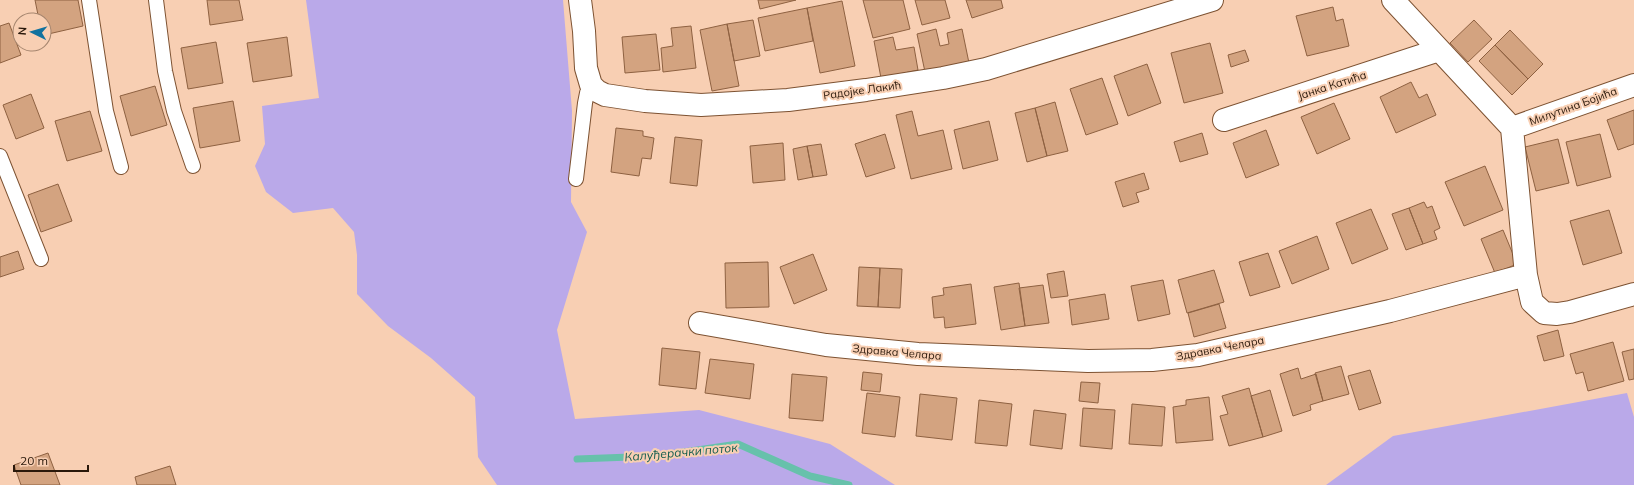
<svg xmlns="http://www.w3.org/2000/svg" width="1634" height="485" viewBox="0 0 1634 485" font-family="Mulish,sans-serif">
  <rect width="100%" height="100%" fill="#f8cfb3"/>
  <path fill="#baa9e9" d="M306,0H563L572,111L571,202L587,232L557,330L575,419L699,410L830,444L895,485H497L478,457L475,397L431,358L388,326L357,294V255L354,232L333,208L293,213L266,192L255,166L265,144L262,106L319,98Z
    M1627,393L1634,417V485H1326L1393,436Z"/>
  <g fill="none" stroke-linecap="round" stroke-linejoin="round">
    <path stroke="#67c1ab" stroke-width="7" d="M577,459L657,456L738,444L810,476L849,485"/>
  </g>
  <path fill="#d3a380" stroke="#8e6141" d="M35,0H78L83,26L44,35V20H39Z
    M207,0H239L243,20L210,25Z
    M758,0H796L760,9Z
    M863,0H903L910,29L873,38Z
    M915,0H945L950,18L922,25Z
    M966,0H1001L1003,8L972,18Z
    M842,1L855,66L820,73L807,8Z
    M1333,7L1336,21L1343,19L1349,46L1307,56L1296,16Z
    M807,8L813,41L765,51L758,18Z
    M753,20L760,56L734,61L727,24Z
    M1474,20L1492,39L1468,62L1450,43Z
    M9,23L21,55L0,63V26Z
    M727,24L739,86L712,91L700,30Z
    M691,26L696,68L663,72L661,48L673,46L671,28Z
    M936,29L940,46L949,44L947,33L962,29L969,63L925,72L917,34Z
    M1510,30L1543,64L1528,79L1495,45Z
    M656,34L660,70L625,73L622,37Z
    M287,37L292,76L253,82L247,43Z
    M893,37L896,50L914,47L918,70L881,78L874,41Z
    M216,42L223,83L188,89L181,48Z
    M1210,43L1223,93L1184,103L1171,53Z
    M1495,45L1528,79L1512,95L1479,61Z
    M1245,50L1249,61L1231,67L1228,55Z
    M1147,64L1161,103L1128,116L1114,76Z
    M1102,78L1118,124L1086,135L1070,89Z
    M1411,82L1419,98L1427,94L1436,115L1396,133L1380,97Z
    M155,86L167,125L131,136L120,96Z
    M31,94L44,128L16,139L3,105Z
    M233,101L240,141L200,148L193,108Z
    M1055,102L1068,151L1047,156L1035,108Z
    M1334,103L1350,139L1317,154L1301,117Z
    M1035,108L1047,156L1027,162L1015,113Z
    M1634,110V144L1618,150L1607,120Z
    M90,111L102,151L67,161L55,121Z
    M912,111L918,136L943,130L952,169L911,179L896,115Z
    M989,121L998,160L963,169L954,130Z
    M616,128L643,131V136L654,138L651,159L642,158L639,176L611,172Z
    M1266,130L1279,165L1246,178L1233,143Z
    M1202,133L1208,154L1180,162L1174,142Z
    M885,134L895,168L866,177L855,144Z
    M1600,134L1611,177L1577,186L1566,142Z
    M675,137L702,140L697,186L670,183Z
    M1558,139L1569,183L1536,191L1525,147Z
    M783,143L785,180L753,183L750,146Z
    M821,144L827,175L813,177L807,146Z
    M807,146L813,177L798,180L793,149Z
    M1485,166L1503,210L1464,226L1445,182Z
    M1144,173L1149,189L1136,193L1139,202L1123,207L1115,182Z
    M58,184L72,221L41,232L28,195Z
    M1424,202L1427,208L1432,206L1440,228L1434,231L1437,239L1423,244L1409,208Z
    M1409,208L1423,244L1406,250L1392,214Z
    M1371,209L1388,249L1352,264L1336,223Z
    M1609,210L1622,253L1583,265L1570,221Z
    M1503,230L1517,264L1495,273L1481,239Z
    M1317,236L1329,269L1292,284L1279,251Z
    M18,251L24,269L0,277V257Z
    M1268,253L1280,287L1250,296L1239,262Z
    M813,254L827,290L794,304L780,267Z
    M768,262L769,307L726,308L725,263Z
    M859,267L880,268L878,307L857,306Z
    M880,268L902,269L900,308L878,307Z
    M1214,270L1224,302L1187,313L1178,280Z
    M1064,271L1068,296L1051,298L1047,274Z
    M1163,280L1170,314L1138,321L1131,286Z
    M1019,283L1025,326L1001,330L994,287Z
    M971,284L976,324L945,328L944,317L934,318L932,297L944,295L943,288Z
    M1043,285L1049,323L1025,326L1019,288Z
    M1105,294L1109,319L1072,325L1069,300Z
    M1219,304L1226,328L1194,337L1188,313Z
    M1558,330L1564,356L1544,361L1537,336Z
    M1613,342L1624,381L1588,391L1583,372L1576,374L1570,354Z
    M662,348L700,352L696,389L659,385Z
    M1634,349V379L1629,380L1622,352Z
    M710,359L754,364L750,399L705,393Z
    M1341,366L1349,394L1323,401L1315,373Z
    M1298,368L1301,379L1316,374L1323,401L1310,405L1311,410L1293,416L1280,374Z
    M1370,370L1381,403L1359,410L1348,376Z
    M863,372L882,374L880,392L861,390Z
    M792,374L827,377L823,421L789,418Z
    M1081,382L1100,383L1098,403L1079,401Z
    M1249,388L1263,437L1229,446L1220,416L1228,414L1222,396Z
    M1270,390L1282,431L1263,437L1251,396Z
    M867,393L900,397L895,437L862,433Z
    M920,394L957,398L952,440L916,436Z
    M1209,397L1213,440L1176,443L1173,407L1186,405V400Z
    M979,400L1012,404L1007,446L975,443Z
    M1132,404L1165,407L1162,446L1129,444Z
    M1083,408L1115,410L1112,449L1080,446Z
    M1034,410L1066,414L1062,449L1030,445Z
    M48,453L60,485H21L14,465Z
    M170,466L176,485H137L135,477Z"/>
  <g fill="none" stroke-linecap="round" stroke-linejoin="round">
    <g stroke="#7d5232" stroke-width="16">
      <path id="lane" d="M89,0L106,111L121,167
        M156,0L165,71L174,111L193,166
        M0,156L41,259
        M576,179L585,103L587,93L591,85"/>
    </g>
    <g stroke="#7d5232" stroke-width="24">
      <path id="street" d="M580,0L584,31L586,68L591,85L597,91L605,95L645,101L701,105L788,100L866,90L943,78L986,69L1212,0
        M1393,0L1512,128L1526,275L1532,302L1544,313L1557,314L1570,312L1634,294
        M1224,120L1439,50
        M1512,128L1634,85
        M700,323L826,345L918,354L1088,361L1152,360L1198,355L1390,311L1526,275"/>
    </g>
    <use href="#lane" stroke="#fff" stroke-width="14"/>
    <use href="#street" stroke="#fff" stroke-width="22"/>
  </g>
  <g text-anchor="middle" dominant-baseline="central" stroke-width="4" stroke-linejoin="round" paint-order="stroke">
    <g font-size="11" fill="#2a180a" stroke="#f8cfb3">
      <text transform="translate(1332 85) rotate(-18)">Јанка Катића</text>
      <text transform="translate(862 90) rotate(-8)">Радојке Лакић</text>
      <text transform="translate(1573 106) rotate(-20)">Милутина Бојића</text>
      <text transform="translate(1220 348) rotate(-11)">Здравка Челара</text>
      <text transform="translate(897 352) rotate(5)">Здравка Челара</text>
    </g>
    <g font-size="12" font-style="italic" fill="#115c4e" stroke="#f8cfb3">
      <text transform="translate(681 452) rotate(-5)">Калуђерачки поток</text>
    </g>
  </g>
  <g transform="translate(32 32) rotate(275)"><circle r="19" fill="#f8cfb3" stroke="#a6866f"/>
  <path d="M0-3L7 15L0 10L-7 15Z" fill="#11729f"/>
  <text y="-6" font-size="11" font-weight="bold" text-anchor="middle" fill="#2a180a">N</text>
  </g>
  <path d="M14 465v6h74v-6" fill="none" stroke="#2a180a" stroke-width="2"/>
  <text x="20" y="465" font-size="12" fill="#2a180a" stroke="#f8cfb3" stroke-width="3" paint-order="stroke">20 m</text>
</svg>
